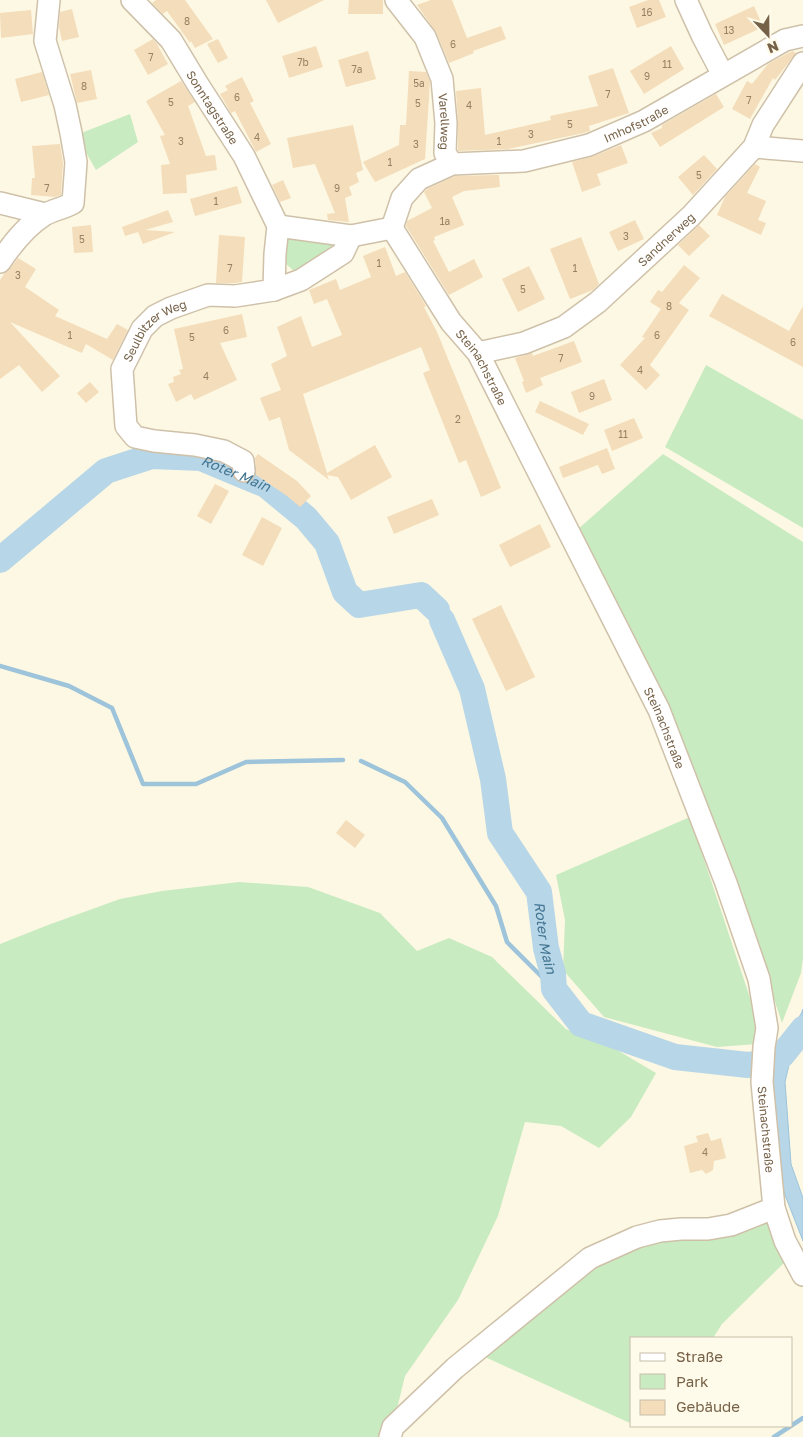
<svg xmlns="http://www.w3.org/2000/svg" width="803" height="1437" viewBox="0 0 803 1437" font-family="'Golos Text',sans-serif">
  <rect width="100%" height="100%" fill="#fdf8e3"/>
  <path fill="#c9ebc1" d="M130,114L138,142L96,170L84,149L81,133Z
    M290,236L332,241L337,251L295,272L284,262L285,239Z
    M706,365L803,420V528L665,447Z
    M663,454L803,542V958L801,973L782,1023L749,923L577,530Z
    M690,817L756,1016L757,1044L717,1047L604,1017L563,970L565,920L556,875Z
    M239,882L308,887L380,913L417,951L449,938L492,957L566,1029L617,1050L656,1073L631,1117L599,1148L561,1126L525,1122L498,1216L458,1300L405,1376L390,1437H0V944L48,925L120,899L162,891Z
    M774,1208L792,1255L722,1324L713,1338H632V1424L474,1352L590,1258Z"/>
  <path fill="#b7d6e7" stroke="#9dc4da" d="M803,1009V1039L792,1052L785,1082L791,1164L803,1198V1241L785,1195L777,1167L773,1087V1054L801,1014Z"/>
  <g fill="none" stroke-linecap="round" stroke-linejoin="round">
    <path stroke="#9dc4da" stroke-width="4.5" d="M0,666L69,686L112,708L143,784H196L246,762L343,760
      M361,761L405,782L442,818L496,906L507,942L554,989
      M774,1437L803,1418"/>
    <g stroke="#b7d6e7" stroke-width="26">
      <path id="s1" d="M0,560L106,471L152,456L201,458L266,485L306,518L327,543L345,592L359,605L421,595L437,610"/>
      <path id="s2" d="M442,620L472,689L493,779L500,833L539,892L546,948L553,974L554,989L581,1024L675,1057L748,1065L774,1062L783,1054L803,1029"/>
    </g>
  </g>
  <path fill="#f4ddba" d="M156,0H185L213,39L195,48L191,41L190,43L167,11L163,14L152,3Z
    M266,0H324L278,23Z
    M349,0H383V14H348Z
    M431,0H452L467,38L501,26L506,39L473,51L474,53L449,63L436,32L417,5Z
    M648,0H659L666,17L637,28L629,7Z
    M754,6L763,27L724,45L715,24Z
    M72,9L79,37L62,41L59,27L60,12Z
    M31,10L33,34L1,38L0,13Z
    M153,39L157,44L168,64L148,75L134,50Z
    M218,39L228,58L218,63L207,44Z
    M316,46L323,67L289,78L282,56Z
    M671,46L684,69L644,94L630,71Z
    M368,51L376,79L346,87L338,60Z
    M793,51L796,53L775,80L773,78L750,119L732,109L747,81L752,84L768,64L790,52Z
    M613,68L629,113L589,126L590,131L584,133L508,149L458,151V122L456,91L481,88L485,135L551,120L550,116L598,106L588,76Z
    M91,70L97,99L77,103L70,74Z
    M409,71L426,72L430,82L425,159L375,182L363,162L399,145L400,125H406Z
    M42,72L49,95L21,102L15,79Z
    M242,77L254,101L250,103L271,144L256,152L235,111L231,113L220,94L228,90L225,86Z
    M181,81L195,102L188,106L206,156L215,155L217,170L186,175L187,193L163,194L161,165L170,164L160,136L165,135L146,101Z
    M716,94L724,107L660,147L651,133L662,128V125Z
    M353,125L363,170L356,173L359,182L349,187L352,195L345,198L349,222L328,220L327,214L335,213L315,164L293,168L287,138Z
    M60,144L63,163L61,195L55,197L31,195L32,178H35L32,145L33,146Z
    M621,145L628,163L597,174L601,185L582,192L572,162L594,156Z
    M704,155L717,169L693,195L678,177Z
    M755,164L760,167L747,193L766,201L758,220L766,223L761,235L717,215L725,197Z
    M499,175L500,187L464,191L452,197L464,225L434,237L435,240L433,241L449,272L474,259L483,277L449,295L406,226L407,221L432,208L424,192L427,189L455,176Z
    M283,180L291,198L280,202L272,185Z
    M237,186L242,203L195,216L190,199Z
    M168,210L173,222L145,230L175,232L143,244L138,232L125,236L122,227Z
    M635,220L644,239L618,251L609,232Z
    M91,225L93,252L74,253L72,227Z
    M699,225L710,236L689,256L678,245Z
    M219,235L245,237L242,282L234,283H216Z
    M581,237L599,284L593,290L570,299L550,249Z
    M385,247L396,276L405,272L426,306L424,307L437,332L501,488L481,497L466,460L459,463L423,373L430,370L421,347L303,394L327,473L375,445L392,477L351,500L338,477L327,475L329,480L289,450L280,417L269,421L260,398L281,390L271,364L287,356L277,327L301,316L312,347L342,335L327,299L314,304L309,290L336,279L340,290L371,277L363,256Z
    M18,258L36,269L25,287L59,310L55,316L107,339L117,324L128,330L113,360L86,344L82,353L10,322L60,376L42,392L19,365L0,379V280L4,274L10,269Z
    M684,265L700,278L679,303L689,310L650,365L660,375L646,390L620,365L645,338L642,337L661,309L650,302L658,290L662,292Z
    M529,266L545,299L518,312L502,279Z
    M722,294L789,331L803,306V367L709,316Z
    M242,314L247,337L220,343L237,380L194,400L191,394L176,402L168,384L174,382L173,377L181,374L179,370L183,369L174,329Z
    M574,341L582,362L540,378L543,385L526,393L522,382L524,381L515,358L532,353L533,356Z
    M604,379L612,400L579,413L571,392Z
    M90,382L99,392L86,403L77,393Z
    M540,401L589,424L583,435L535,412Z
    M634,418L643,438L612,451L604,430Z
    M607,448L615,469L602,474L598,465L563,478L559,467Z
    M258,454L297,481L311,496L300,507L287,496L256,475V470L255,458Z
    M215,484L229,491L211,524L197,516Z
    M432,499L439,515L394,534L387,517Z
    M262,517L282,528L263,566L242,555Z
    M540,524L551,547L510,567L499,545Z
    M501,605L535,677L506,691L472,619Z
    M346,820L365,835L355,848L336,833Z
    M708,1133L711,1141L721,1138L726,1158L714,1161L713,1170L706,1174L702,1170L690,1173L684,1146L698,1142L696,1136Z"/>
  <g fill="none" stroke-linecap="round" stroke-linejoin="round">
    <g stroke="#cfc1a9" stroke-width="24">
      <g id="minor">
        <path id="s3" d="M132,0L171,40L197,83L244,156L278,226"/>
        <path id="s4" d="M396,0L425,37L442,79L446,123L445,153L452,164"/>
        <path d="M686,0L702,35L723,75"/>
        <path d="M754,147L803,151"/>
        <path d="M0,203L45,214"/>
        <path d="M278,226L351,236L392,228"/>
        <path id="s5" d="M392,228L451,322L478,353L659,710L726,883L759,979L767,1028L764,1047L762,1082L774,1208L785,1241L803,1275"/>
        <path id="s6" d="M392,228L402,198L419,179L452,164L524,161L589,145L644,121L785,40L803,36"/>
        <path d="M0,262C12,244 25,227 44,215C53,210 64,208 73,203L76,162L71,133L65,105L45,41L49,0"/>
        <path d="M274,290L275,254L278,226"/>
        <path id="s7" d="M478,353L524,343L564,327L598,302L691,216L754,147L763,125L803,63"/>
        <path id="s8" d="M244,471L243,461L224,451L195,445L154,441L135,437L126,426L122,369L142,329L155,316L171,308L208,295L235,296L274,290L301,280L343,253L351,236"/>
        <path d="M390,1437L393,1427L455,1368L590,1258L637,1237L660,1231L681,1229H708L731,1225L774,1208"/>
      </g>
    </g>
    <use href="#minor" stroke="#fff" stroke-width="21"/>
  </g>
  <g text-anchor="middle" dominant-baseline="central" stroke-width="4" stroke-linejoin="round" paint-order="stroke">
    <g font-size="10" fill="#968164">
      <text x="647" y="12">16</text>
      <text x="187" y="21">8</text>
      <text x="729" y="30">13</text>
      <text x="453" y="44">6</text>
      <text x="151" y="57">7</text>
      <text x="303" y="62">7b</text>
      <text x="667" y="64">11</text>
      <text x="357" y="69">7a</text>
      <text x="647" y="76">9</text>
      <text x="419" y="83">5a</text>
      <text x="84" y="86">8</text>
      <text x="608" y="94">7</text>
      <text x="237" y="97">6</text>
      <text x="749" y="100">7</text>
      <text x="171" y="102">5</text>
      <text x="418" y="103">5</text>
      <text x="469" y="105">4</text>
      <text x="570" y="124">5</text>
      <text x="531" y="134">3</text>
      <text x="257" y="137">4</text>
      <text x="181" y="141">3</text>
      <text x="499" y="141">1</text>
      <text x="416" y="144">3</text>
      <text x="390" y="162">1</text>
      <text x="699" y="175">5</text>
      <text x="47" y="188">7</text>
      <text x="337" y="188">9</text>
      <text x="216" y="201">1</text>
      <text x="445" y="221">1a</text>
      <text x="626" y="236">3</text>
      <text x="82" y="239">5</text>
      <text x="379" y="263">1</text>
      <text x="230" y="268">7</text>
      <text x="575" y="268">1</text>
      <text x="18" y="275">3</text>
      <text x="523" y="289">5</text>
      <text x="669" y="306">8</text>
      <text x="226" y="330">6</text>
      <text x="70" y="335">1</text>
      <text x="657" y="335">6</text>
      <text x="192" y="337">5</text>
      <text x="793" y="342">6</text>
      <text x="561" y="358">7</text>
      <text x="640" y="370">4</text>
      <text x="206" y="376">4</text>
      <text x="592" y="396">9</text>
      <text x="458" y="419">2</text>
      <text x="623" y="434">11</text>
      <text x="705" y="1152">4</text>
    </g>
    <g font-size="12" fill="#766248" stroke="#fffbea">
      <text stroke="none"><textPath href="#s3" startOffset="135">Sonntagstraße</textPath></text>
      <text stroke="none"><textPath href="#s4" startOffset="135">Varellweg</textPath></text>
      <text stroke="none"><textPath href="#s6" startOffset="284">Imhofstraße</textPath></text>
      <text stroke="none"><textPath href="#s7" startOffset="225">Sandnerweg</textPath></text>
      <text stroke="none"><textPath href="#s8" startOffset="246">Seulbitzer Weg</textPath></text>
      <text stroke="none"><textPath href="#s5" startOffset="166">Steinachstraße</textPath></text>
      <text stroke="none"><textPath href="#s5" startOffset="571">Steinachstraße</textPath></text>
      <text stroke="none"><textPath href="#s5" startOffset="991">Steinachstraße</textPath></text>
    </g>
    <g font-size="14" font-style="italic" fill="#437592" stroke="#fffbea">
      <text stroke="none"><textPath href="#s1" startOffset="274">Roter Main</textPath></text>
      <text stroke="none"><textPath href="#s2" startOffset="339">Roter Main</textPath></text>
    </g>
  </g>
  <rect x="630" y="1337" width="162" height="90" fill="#fffbea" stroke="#c8bea9"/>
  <rect x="640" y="1353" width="25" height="8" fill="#ffffff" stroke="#c8bea9"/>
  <text x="676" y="1362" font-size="15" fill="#766248">Straße</text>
  <rect x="640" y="1374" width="25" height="15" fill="#c9ebc1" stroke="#c8bea9"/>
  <text x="676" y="1387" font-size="15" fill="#766248">Park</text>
  <rect x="640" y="1400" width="25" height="15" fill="#f4ddba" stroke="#c8bea9"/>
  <text x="676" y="1412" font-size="15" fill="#766248">Gebäude</text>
  <g transform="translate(768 35) rotate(158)" stroke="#fffbea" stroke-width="4" paint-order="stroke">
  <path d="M0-4L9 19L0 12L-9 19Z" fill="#766248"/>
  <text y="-8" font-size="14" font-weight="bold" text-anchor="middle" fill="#766248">N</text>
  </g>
</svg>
